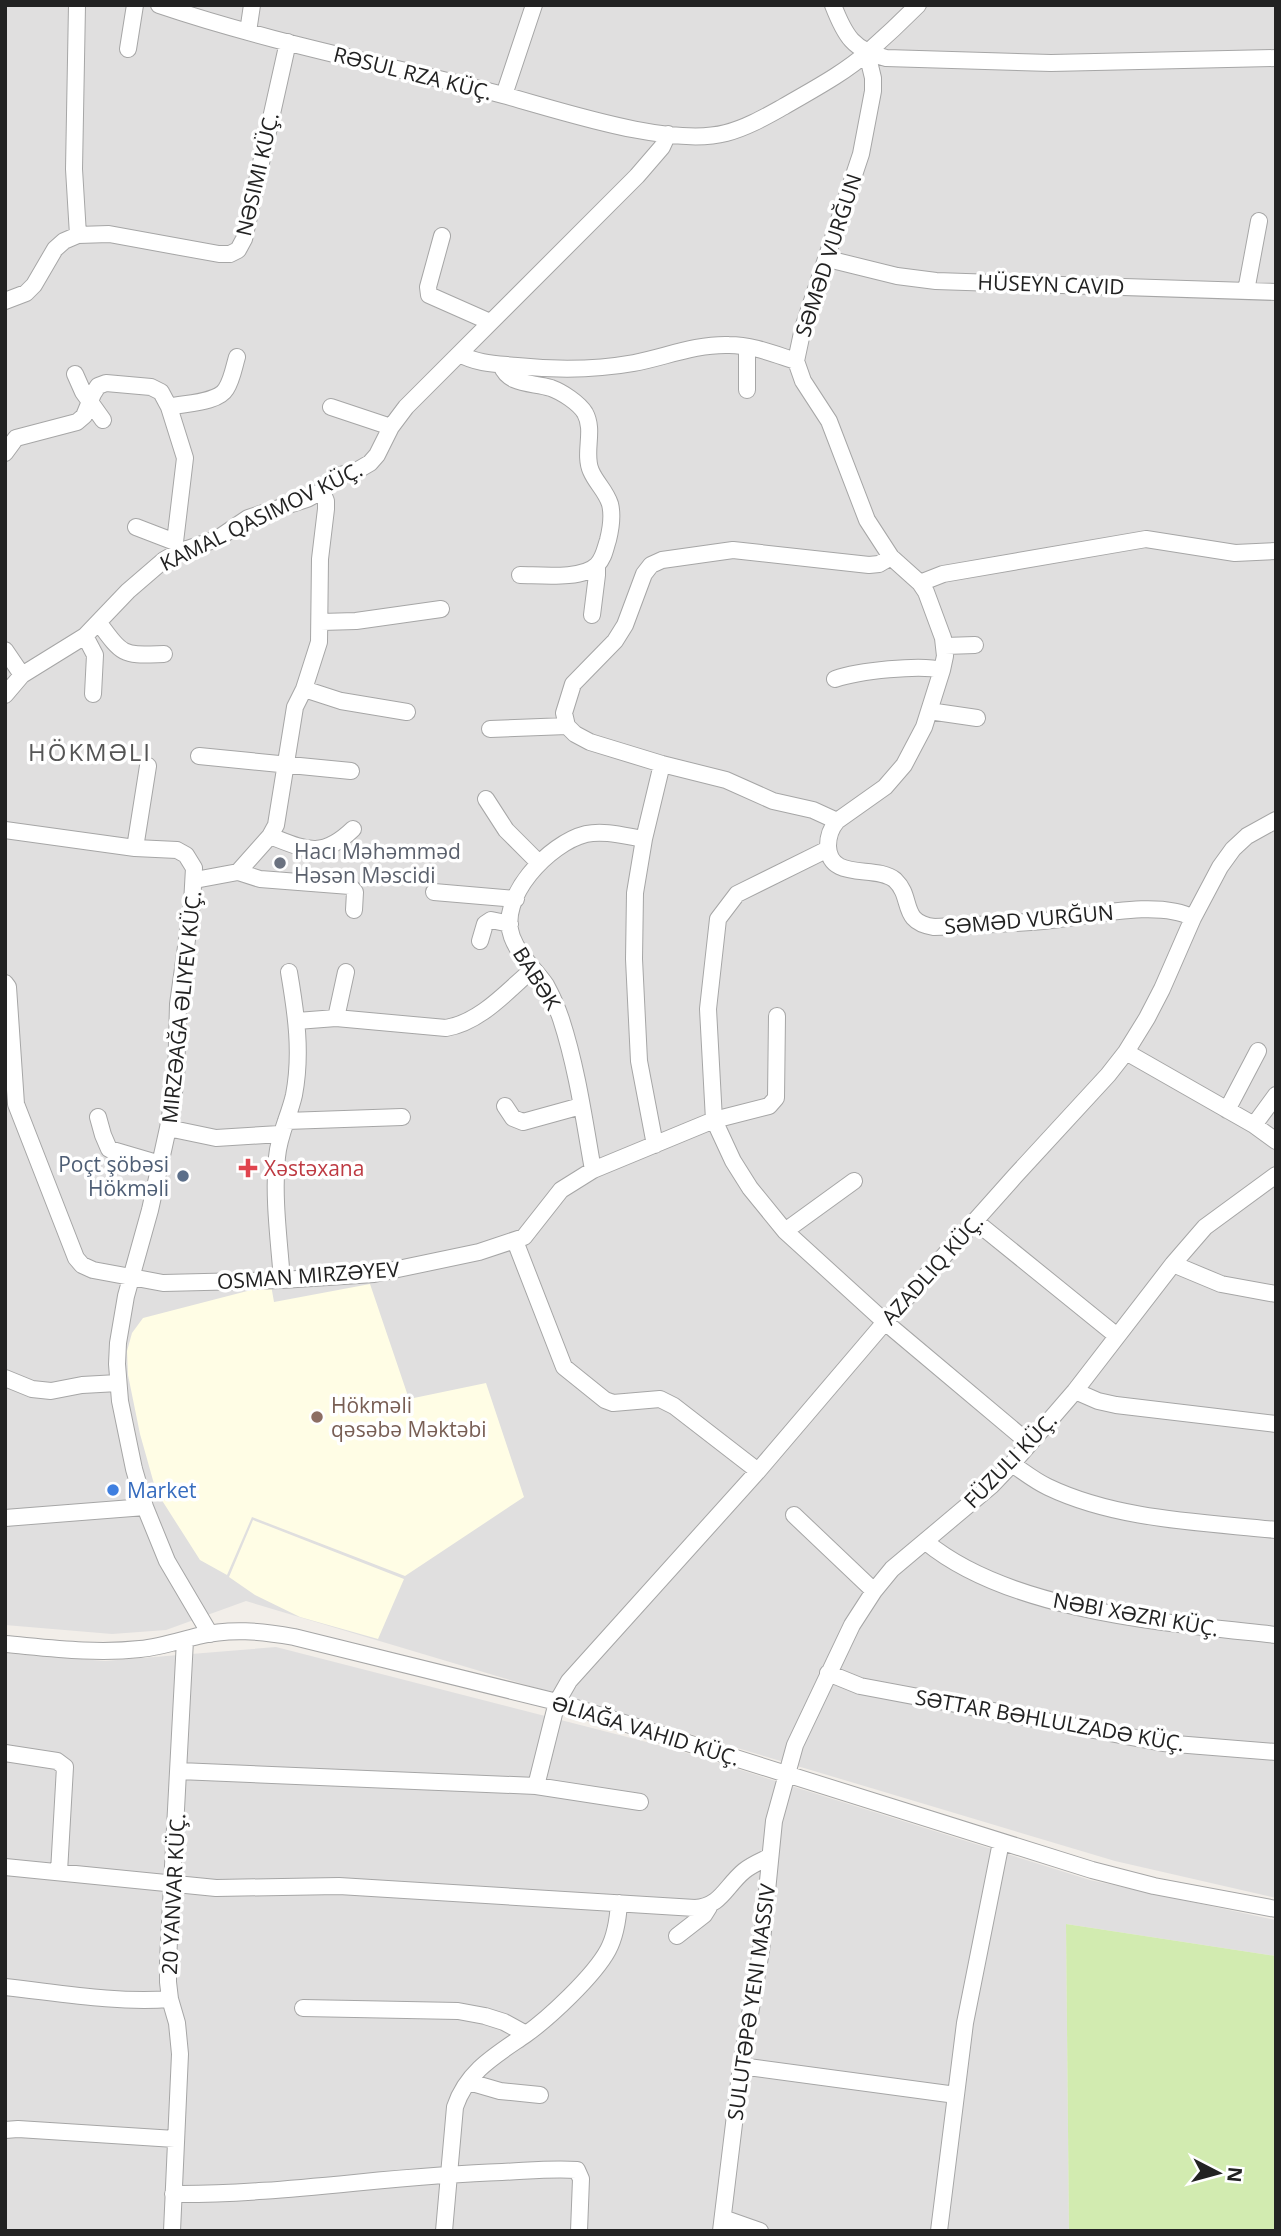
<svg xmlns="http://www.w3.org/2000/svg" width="1281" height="2236" viewBox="0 0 1281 2236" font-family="'Open Sans',sans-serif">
  <rect width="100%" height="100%" fill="#f2eee9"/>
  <path fill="#e0dfdf" d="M5,5H1276V1898L1115,1861L246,1601L166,1630L112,1634L5,1625Z
    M276,1647L674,1749L1090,1880L1276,1920V1956L1066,1924L1069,2231H5V1653L105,1661Z"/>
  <path fill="#fffde5" d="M370,1284L409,1399L486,1383L524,1497L405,1576L252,1517L227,1575L200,1560L156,1491L140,1434L128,1375L127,1351L132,1333L143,1318L271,1285L274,1302Z
    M253,1520L404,1579L378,1639L300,1617L255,1595L229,1577Z"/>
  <path fill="#d2ebb0" d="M1066,1924L1276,1956V2231H1069Z"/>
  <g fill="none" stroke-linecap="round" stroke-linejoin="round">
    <g stroke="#a6a6a6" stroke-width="18">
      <path id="minor" d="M77,5L74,169L78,235
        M159,5C271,43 388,65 503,95C559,110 670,148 726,133C746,128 765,117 783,107C812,90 843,74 868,52C885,37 902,21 918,5
        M833,5C845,36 853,50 886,58L1051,63L1276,58
        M248,32L252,5
        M128,49L135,5
        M867,53L873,78V91L861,154L803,328L796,361L803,381L829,421L867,520L891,557L920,583L926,592L943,638L945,656L942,670L924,727L904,765L885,787L837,821C831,828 828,836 828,846C829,882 876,864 895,880C914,898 899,922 934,927C970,925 1007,924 1043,921C1084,918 1157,898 1193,918
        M504,95L534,5
        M442,236L428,287L429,295L490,322
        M828,259L897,276L936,281L1276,292
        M1246,291L1259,221
        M5,301L26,293L34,285L55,249L64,241L78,235L109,234L219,254H230L238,250L244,239L288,42
        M747,347V390
        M460,354C477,364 498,364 517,366C556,370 595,370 634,363C665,357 696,344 729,345C752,345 774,354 796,361
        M501,365C509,386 532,382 551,388C562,392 579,403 585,413C595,431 583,453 591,471C596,483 606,491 610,504C613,516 611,528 608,540C605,549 604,558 597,565C583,580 539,575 520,575
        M75,374L83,392L103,420
        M169,407C184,403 218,403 226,389C232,380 234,367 237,357
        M331,407L391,427
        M5,453L16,438L77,422L84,416L93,394L98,386L106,383L151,387L161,392L169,407L185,458L175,542L178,552
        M136,527L175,542
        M920,583L943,574L1146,539L1235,553L1276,551
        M592,615L597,575V566
        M321,622L356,621L441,609
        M99,623C124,657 123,655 164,654
        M85,636L95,655L93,694
        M945,646L975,645
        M5,650L22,675
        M835,679C858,671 920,664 942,670
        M304,689L341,701L407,712
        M5,695L22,675L85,636L128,591L164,560L178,552L217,539L248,518L307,499L322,491L341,475L358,470L370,463L377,455L391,427L406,407L637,176L662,147L668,134
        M929,711L977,718
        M567,726L564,713L573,684L615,641L625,625L644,574L651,565L662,560L733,550L869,565L879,564L891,557
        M490,729L567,726L575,734L590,742L662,764L726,780L773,801L813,810L837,821
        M199,756L351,771
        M486,799L506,830L538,862
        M5,830L135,848L177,850L186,855L194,868L192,904L178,1004L176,1080L168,1128L150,1210L126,1296L118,1343L117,1364L120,1401L134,1469L145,1507L167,1561L210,1634
        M270,836C306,850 322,859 353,829
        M135,848L148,766
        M828,849L737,894L718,919L708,1009L714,1120L733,1161L750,1188L785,1231L885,1322L1029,1443
        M238,872L260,879L350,886L355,892L354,910
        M195,880L238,872L270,836L276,825L295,707L304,689L319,642L320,559L326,509V501L322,491
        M434,892L516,899
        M480,941L485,924L491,920L510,924
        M5,983L8,987L16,1104L76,1258L82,1265L93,1270L163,1283L282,1280L374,1274L479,1252L524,1237L561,1190L593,1170L714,1120L769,1106L776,1098L777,1016
        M336,1018L346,972
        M297,1021L336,1018L446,1028C481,1022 507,991 533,969
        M1126,1052L1254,1125L1276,1141
        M505,1106L513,1118L523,1122L581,1106
        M1227,1110L1258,1051
        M98,1117L103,1135L109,1149L160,1164
        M286,1121L402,1117
        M1254,1125L1276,1095
        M168,1128L216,1138L280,1134
        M655,1145L639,1061L634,959L635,893L644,839L662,764
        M593,1170C584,1119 577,1068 561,1019C557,1007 552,996 546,985C535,969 519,956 512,937C497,898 549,843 586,834C604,830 625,836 644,839
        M975,1221L1117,1336
        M785,1231L854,1181
        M515,1241L564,1367L605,1400L613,1403L660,1399L674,1406L758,1471
        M1173,1264L1221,1284L1276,1294
        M282,1280C279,1240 273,1197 277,1157C279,1134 289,1117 294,1095C302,1053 296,1013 289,972
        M5,1378L32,1389L51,1391L82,1385L118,1383
        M1075,1391L1098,1401L1116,1405L1276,1424
        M1012,1464C1024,1472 1035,1481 1048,1487C1117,1520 1201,1522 1276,1530
        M794,1515L874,1591
        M5,1518L145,1507
        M926,1542C1011,1612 1169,1623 1276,1635
        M5,1644C50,1648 95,1654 140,1649C160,1647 178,1641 198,1636C230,1628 261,1631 294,1637L557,1702L1092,1870L1154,1886L1276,1909
        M828,1673L860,1686L1163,1743L1276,1752
        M5,1753L57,1761L65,1767L59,1872
        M179,1771L536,1786L640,1802
        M536,1786L557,1702L569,1681L758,1471L885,1322L1015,1176L1108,1075L1126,1052L1147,1018L1162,989L1193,918L1220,867L1233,849L1247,836L1276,820
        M5,1867L216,1888L339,1886L695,1908C721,1906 725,1887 744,1871C751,1865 761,1861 769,1857
        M677,1936L704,1915L709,1907
        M5,1987C60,1993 115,2003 170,1999
        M303,2008L458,2011L485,2016L504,2022L526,2034
        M741,2066L956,2095
        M469,2082L500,2091L540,2095
        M5,2130L18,2129L175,2139
        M173,2194C283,2195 392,2175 502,2172C527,2171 552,2168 577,2170L581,2179L579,2231
        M723,2218L760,2231
        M172,2231L180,2054L177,2023L170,1999L168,1982V1960L185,1640
        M444,2231L455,2107C467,2071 496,2055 525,2035C549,2018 594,1976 608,1950C616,1935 618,1919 619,1903
        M721,2231L741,2066L761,1951L774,1821L795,1745L852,1625L874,1591L892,1569L992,1485L1012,1464L1075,1391L1173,1264L1205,1227L1276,1175
        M939,2231L965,2023L1001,1842"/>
    </g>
    <use href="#minor" stroke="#fff" stroke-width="16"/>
  </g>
  <circle fill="#6b7280" stroke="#fff" stroke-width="2.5" cx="280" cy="863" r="7"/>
  <path fill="#e0444e" stroke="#fff" stroke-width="2.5" d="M244.5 1157.5h7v7h7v7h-7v7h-7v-7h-7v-7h7z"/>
  <circle fill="#5c6f8a" stroke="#fff" stroke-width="2.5" cx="183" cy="1176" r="7"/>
  <circle fill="#8d6e63" stroke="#fff" stroke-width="2.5" cx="317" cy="1417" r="7"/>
  <circle fill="#3f7fe0" stroke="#fff" stroke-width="2.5" cx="113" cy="1490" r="7"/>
  <g text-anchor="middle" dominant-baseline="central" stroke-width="7" stroke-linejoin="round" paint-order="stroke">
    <g font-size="21" fill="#222" stroke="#fff">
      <text transform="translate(413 73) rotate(14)">RƏSUL RZA KÜÇ.</text>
      <text transform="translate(257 174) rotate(-77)">NƏSIMI KÜÇ.</text>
      <text transform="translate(828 255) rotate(-72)">SƏMƏD VURĞUN</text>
      <text transform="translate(1051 284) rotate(2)">HÜSEYN CAVID</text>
      <text transform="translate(261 516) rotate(-26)">KAMAL QASIMOV KÜÇ.</text>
      <text transform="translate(1029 919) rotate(-5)">SƏMƏD VURĞUN</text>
      <text transform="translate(537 978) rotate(58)">BABƏK</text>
      <text transform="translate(181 1007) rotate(-84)">MIRZƏAĞA ƏLIYEV KÜÇ.</text>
      <text transform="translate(932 1269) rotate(-48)">AZADLIQ KÜÇ.</text>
      <text transform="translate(308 1275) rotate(-4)">OSMAN MIRZƏYEV</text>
      <text transform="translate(1010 1460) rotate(-46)">FÜZULI KÜÇ.</text>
      <text transform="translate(1136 1614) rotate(10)">NƏBI XƏZRI KÜÇ.</text>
      <text transform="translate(1050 1720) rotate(10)">SƏTTAR BƏHLULZADƏ KÜÇ.</text>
      <text transform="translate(646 1730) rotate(17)">ƏLIAĞA VAHID KÜÇ.</text>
      <text transform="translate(173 1894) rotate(-87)">20 YANVAR KÜÇ.</text>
      <text transform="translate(751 2002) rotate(-82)">SULUTƏPƏ YENI MASSIV</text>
    </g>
    <g font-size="21" fill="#5b616d" stroke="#fff" text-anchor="start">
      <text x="294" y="851">Hacı Məhəmməd<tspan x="294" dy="24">Həsən Məscidi</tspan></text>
    </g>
    <g font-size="21" fill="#4e5e75" stroke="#fff" text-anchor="end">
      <text x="169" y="1164">Poçt şöbəsi<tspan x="169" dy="24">Hökməli</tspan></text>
    </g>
    <g font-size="21" fill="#be3a42" stroke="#fff" text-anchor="start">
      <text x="264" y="1168">Xəstəxana</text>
    </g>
    <g font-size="21" fill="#785e54" stroke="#fff" text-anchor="start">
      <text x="331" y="1405">Hökməli<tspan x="331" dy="24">qəsəbə Məktəbi</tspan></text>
    </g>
    <g font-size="21" fill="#366cbe" stroke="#fff" text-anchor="start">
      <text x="127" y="1490">Market</text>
    </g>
    <g font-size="24" letter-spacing="2" fill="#555" stroke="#fff">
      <text x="90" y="751">HÖKMƏLI</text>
    </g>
  </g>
  <rect width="1281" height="2236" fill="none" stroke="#222222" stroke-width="14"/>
  <g transform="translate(1218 2173) rotate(96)" stroke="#ffffff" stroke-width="5" paint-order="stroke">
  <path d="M0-5L12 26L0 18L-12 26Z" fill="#222222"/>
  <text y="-10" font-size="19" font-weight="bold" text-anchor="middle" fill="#222222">N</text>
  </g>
</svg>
